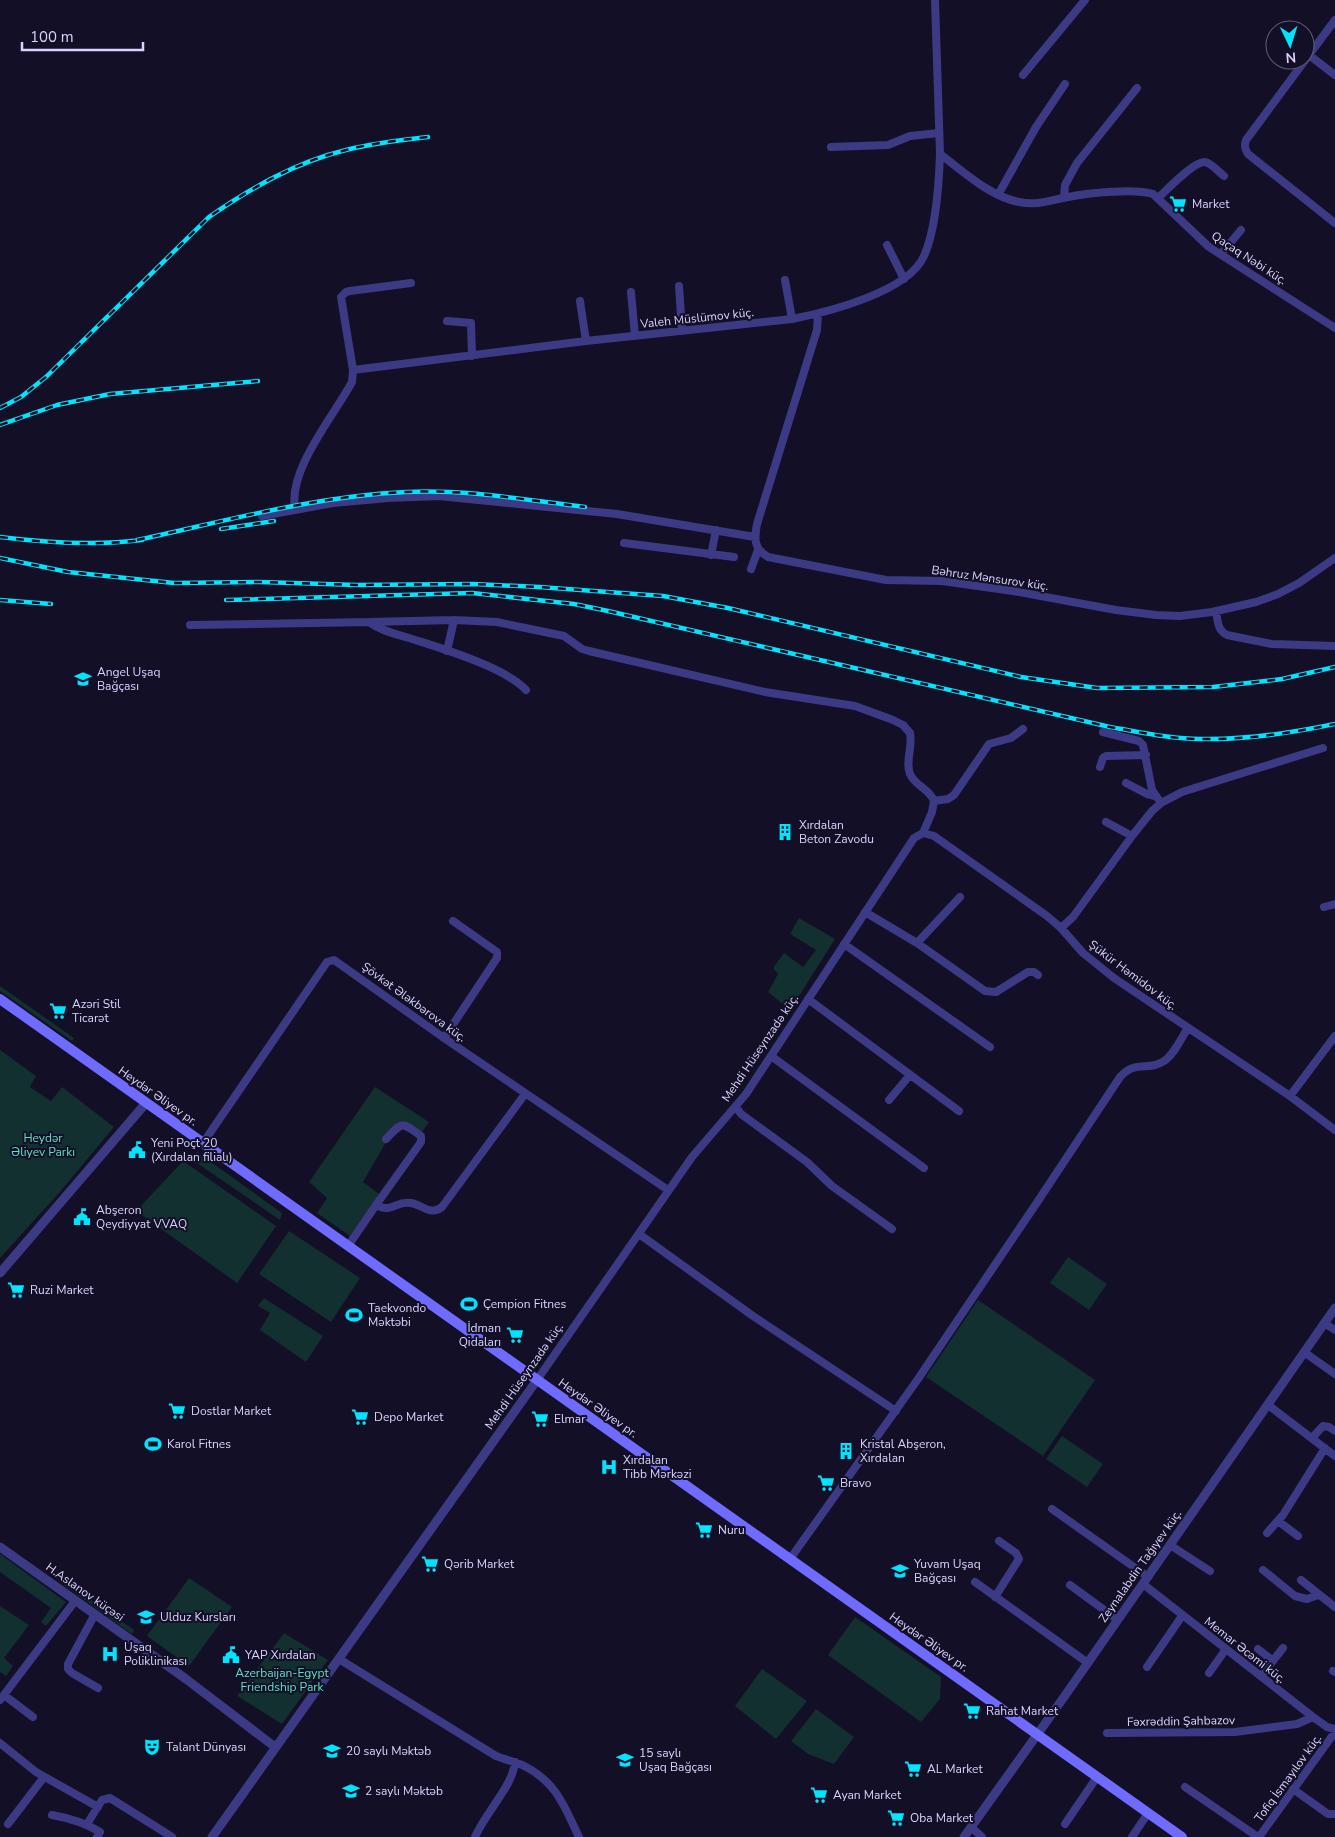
<svg xmlns="http://www.w3.org/2000/svg" width="1335" height="1837" viewBox="0 0 1335 1837" font-family="'Nunito Sans',sans-serif">
  <rect width="100%" height="100%" fill="#130f26"/>
  <path fill="#12302f" d="M799,918L835,939L790,1010L768,992L778,974L773,968L784,953L803,967L816,950L790,934Z
    M0,986L74,1038L72,1041L0,991Z
    M0,1050L36,1076L30,1087L51,1101L62,1087L114,1127L59,1193L0,1258Z
    M375,1087L429,1122L418,1138L396,1125L363,1182L379,1194L350,1236L317,1213L327,1198L309,1182Z
    M197,1152L282,1213L280,1220L188,1157Z
    M183,1161L276,1226L237,1283L136,1211Z
    M289,1231L360,1278L331,1322L259,1274Z
    M1068,1257L1107,1284L1089,1310L1050,1283Z
    M264,1298L323,1336L306,1362L260,1330L270,1313L258,1306Z
    M978,1300L1095,1380L1043,1456L926,1377Z
    M1062,1436L1103,1464L1087,1487L1046,1459Z
    M0,1554L66,1602L46,1626L41,1622L51,1608L0,1572Z
    M189,1578L232,1607L189,1666L147,1636Z
    M66,1582L134,1630L132,1634L64,1585Z
    M0,1606L29,1625L4,1658L13,1666L6,1676L0,1672Z
    M855,1617L941,1677L940,1699L921,1722L828,1655Z
    M284,1633L328,1660L282,1724L237,1696Z
    M762,1669L807,1701L776,1739L735,1706Z
    M816,1709L854,1737L834,1764L808,1754L791,1741Z"/>
  <g fill="none" stroke-linecap="round" stroke-linejoin="round">
    <path stroke="#3d3a85" stroke-width="8" d="M935,0L940,154C964,172 989,196 1019,202C1037,206 1051,200 1068,197C1088,193 1135,188 1153,194L1209,247L1335,328
      M1335,20L1246,140C1244,146 1245,149 1248,154L1335,223
      M1309,55L1335,75
      M1023,75L1085,0
      M831,147L888,145L910,136L939,133
      M998,195L1036,127L1065,84
      M1064,197L1065,185L1077,163L1137,88
      M1158,198C1167,190 1194,161 1205,162C1211,163 1219,172 1224,176
      M887,245L904,279
      M1221,254L1241,230
      M785,280L792,319
      M679,286L682,331
      M631,292L635,336
      M580,301L586,341
      M818,314L817,330L757,524C754,539 754,549 768,557L886,580L942,581L1013,591L1116,610L1156,615L1180,616L1212,612L1256,602L1278,594L1299,583L1335,558
      M447,321L471,323L472,356
      M353,370L586,341L792,319C828,312 908,292 924,256C936,229 939,184 940,154
      M295,509C288,472 330,420 348,389L352,382L353,370L341,297L346,292L350,291L411,283
      M262,516L333,503L388,498L439,496L617,514L755,537
      M624,543L734,557
      M711,555L716,530
      M751,569L758,550
      M1216,611C1218,621 1217,630 1227,635L1272,644L1335,646
      M369,622L454,620L497,622L564,636L582,649L589,651L765,692L855,706L893,720L903,725L910,733C913,746 905,762 910,774C915,786 930,789 934,801L932,812L923,833
      M190,625L369,622C381,631 396,634 409,638C440,648 505,667 526,690
      M447,651L454,620
      M1103,732L1139,741L1143,745L1152,790L1161,803
      M1100,767L1103,758L1106,756L1146,755
      M1126,783L1147,794L1155,796
      M934,801L948,799L954,795L989,744L1011,738L1023,729
      M1106,822L1132,836
      M923,833L934,836L1047,916L1061,928L1083,953L1114,978L1290,1096L1335,1130
      M1324,907L1335,904
      M865,912L917,943L985,991L996,992L1028,972H1034L1038,975
      M1061,928L1073,917L1132,836L1152,811L1161,803L1182,792L1323,748
      M917,943L960,897
      M844,944L990,1047
      M808,999L959,1111
      M444,1038L497,958V952L453,921
      M771,1056L924,1168
      M1290,1096L1335,1036
      M889,1100L910,1075
      M736,1107L741,1114L807,1162L832,1186L892,1229
      M203,1143L327,962L334,960L444,1038L668,1190
      M376,1205L421,1142V1136C402,1122 403,1121 386,1139
      M639,1234L753,1316L896,1411
      M348,1246L376,1205C393,1214 396,1200 411,1203C423,1205 430,1216 442,1207L525,1094
      M1324,1323L1335,1330
      M1304,1352L1335,1374
      M537,1380L692,1157L746,1094L914,838L923,833
      M1268,1405L1335,1456
      M1312,1438L1323,1426L1329,1427L1335,1431
      M1052,1509L1148,1577
      M1278,1521L1298,1536
      M1267,1533L1283,1515L1325,1448
      M1170,1545L1210,1571
      M790,1559L918,1379L1040,1198L1120,1077C1136,1059 1148,1072 1164,1061C1174,1055 1181,1038 1188,1028
      M1263,1570L1295,1596L1307,1599L1318,1595
      M1301,1580L1335,1607
      M975,1582L1088,1663
      M1143,1584L1313,1717L1327,1727L1335,1729
      M1070,1585L1118,1620
      M995,1597L1019,1559L1016,1553L999,1541
      M95,1614L68,1664V1669L72,1673L98,1688
      M1258,1649L1273,1661
      M339,1659L496,1756C506,1760 517,1762 526,1767C557,1783 565,1808 579,1837
      M1147,1667L1182,1616
      M1333,1671L1335,1672
      M1209,1673L1226,1649
      M1261,1676L1283,1648
      M4,1695L33,1717
      M0,1700L75,1601
      M1107,1733L1235,1732L1297,1724L1313,1717
      M0,1743L36,1772L98,1807
      M1185,1787L1258,1837
      M1293,1789L1328,1814H1335
      M52,1815C69,1818 84,1822 100,1832L97,1837
      M8,1824L44,1777
      M87,1824L102,1800L110,1798L172,1837
      M1065,1824L1097,1777
      M971,1827L982,1837
      M475,1837C485,1813 513,1786 515,1762
      M1132,1837L1148,1813
      M1259,1837L1335,1732"/>
    <path stroke="#3d3a85" stroke-width="9" d="M0,1273L146,1103
      M0,1547L186,1679L275,1747
      M212,1837L537,1380
      M964,1837L1064,1697L1335,1308"/>
    <path stroke="#6f6bff" stroke-width="10" d="M0,999L1182,1837"/>
    <g stroke="#00e5ff" stroke-width="4.5">
      <path id="rail" d="M0,408L21,397L46,377L209,217C251,188 296,162 346,150C373,143 401,140 428,137
        M0,425L57,405L110,394L258,381
        M221,529L274,521
        M0,537C48,543 94,546 142,540
        M137,540C226,521 315,496 406,492C466,489 526,500 585,507
        M0,558L68,572L174,583L260,582L357,585L473,584L539,587L663,596L728,608L1021,677L1097,688L1213,687L1282,679L1335,667
        M0,600L51,604
        M226,600L472,593L574,604L608,611L1110,727C1140,732 1170,739 1201,739C1246,740 1291,733 1335,724"/>
    </g>
    <use href="#rail" stroke="#130f26" stroke-width="2.5" stroke-dasharray="8" stroke-linecap="butt"/>
  </g>
  <defs>
    <g id="supermarket-bare" transform="scale(1.35)"><path d="M-6-5.5h2.5l.6 2H6L4.5 2H-2.5L-4.4-4H-6ZM-1.5 3.2a1.3 1.3 0 1 0 .1 0ZM3 3.2a1.3 1.3 0 1 0 .1 0Z" fill="#00e5ff" stroke="#130f26" stroke-width="2.5" paint-order="stroke"/></g>
    <g id="school-bare" transform="scale(1.35)"><path d="M0-5L7-2L0 1L-7-2ZM-4 1L0 2.5L4 1V4Q0 6-4 4Z" fill="#00e5ff" stroke="#130f26" stroke-width="2.5" paint-order="stroke"/></g>
    <g id="building-bare" transform="scale(1.35)"><path d="M-4-6H4V6H1V3H-1V6H-4ZM-2.5-4.3h1.7v1.8h-1.7ZM.8-4.3h1.7v1.8H.8ZM-2.5-1h1.7V.8h-1.7ZM.8-1h1.7V.8H.8Z" fill="#00e5ff" stroke="#130f26" stroke-width="2.5" paint-order="stroke"/></g>
    <g id="civic-bare" transform="scale(1.35)"><path d="M-.6-6.5H3V-4.5H.6V-3L4-1V1h2V6H-6V1h2V-1L-.6-3ZM-1.2 2.5V6h2.4V2.5Z" fill="#00e5ff" stroke="#130f26" stroke-width="2.5" paint-order="stroke"/></g>
    <g id="stadium-bare" transform="scale(1.35)"><path d="M0-5a6.5 5 0 1 0 0 10a6.5 5 0 1 0 0-10ZM-3.5-1.8h7v3.6h-7Z" fill="#00e5ff" stroke="#130f26" stroke-width="2.5" paint-order="stroke"/></g>
    <g id="hospital-bare" transform="scale(1.35)"><path d="M-5-5h3v3.5h4V-5h3V5h-3V1.5h-4V5h-3Z" fill="#00e5ff" stroke="#130f26" stroke-width="2.5" paint-order="stroke"/></g>
    <g id="university-bare" transform="scale(1.35)"><path d="M0-5L7-2L0 1L-7-2ZM-4 1L0 2.5L4 1V4Q0 6-4 4Z" fill="#00e5ff" stroke="#130f26" stroke-width="2.5" paint-order="stroke"/></g>
    <g id="theatre-bare" transform="scale(1.35)"><path d="M-5-5.5Q0-4 5-5.5V0Q5 5 0 6Q-5 5-5 0ZM-3.3-2.5H-1v1.5H-3.3ZM1-2.5H3.3v1.5H1ZM-2.8 1Q0 5.5 2.8 1Z" fill="#00e5ff" stroke="#130f26" stroke-width="2.5" paint-order="stroke"/></g>
  </defs>
  <g fill-rule="evenodd">
    <use href="#supermarket-bare" x="1178" y="204"/>
    <use href="#school-bare" x="83" y="679"/>
    <use href="#building-bare" x="785" y="832"/>
    <use href="#supermarket-bare" x="58" y="1011"/>
    <use href="#civic-bare" x="137" y="1150"/>
    <use href="#civic-bare" x="82" y="1217"/>
    <use href="#supermarket-bare" x="16" y="1290"/>
    <use href="#stadium-bare" x="469" y="1304"/>
    <use href="#stadium-bare" x="354" y="1315"/>
    <use href="#supermarket-bare" x="515" y="1335"/>
    <use href="#supermarket-bare" x="177" y="1411"/>
    <use href="#supermarket-bare" x="360" y="1417"/>
    <use href="#supermarket-bare" x="540" y="1419"/>
    <use href="#stadium-bare" x="153" y="1444"/>
    <use href="#building-bare" x="846" y="1451"/>
    <use href="#hospital-bare" x="609" y="1467"/>
    <use href="#supermarket-bare" x="826" y="1483"/>
    <use href="#supermarket-bare" x="704" y="1530"/>
    <use href="#supermarket-bare" x="430" y="1564"/>
    <use href="#school-bare" x="900" y="1571"/>
    <use href="#university-bare" x="146" y="1617"/>
    <use href="#hospital-bare" x="110" y="1654"/>
    <use href="#civic-bare" x="231" y="1655"/>
    <use href="#supermarket-bare" x="972" y="1711"/>
    <use href="#theatre-bare" x="152" y="1747"/>
    <use href="#school-bare" x="332" y="1751"/>
    <use href="#school-bare" x="625" y="1760"/>
    <use href="#supermarket-bare" x="913" y="1769"/>
    <use href="#school-bare" x="351" y="1791"/>
    <use href="#supermarket-bare" x="819" y="1795"/>
    <use href="#supermarket-bare" x="896" y="1818"/>
  </g>
  <g text-anchor="middle" dominant-baseline="central" stroke-width="4" stroke-linejoin="round" paint-order="stroke">
    <g font-size="12" fill="#d9d4ff" stroke="#130f26" text-anchor="start">
      <text x="1192" y="204">Market</text>
      <text x="97" y="672">Angel Uşaq<tspan x="97" dy="14">Bağçası</tspan></text>
      <text x="799" y="825">Xırdalan<tspan x="799" dy="14">Beton Zavodu</tspan></text>
      <text x="72" y="1004">Azəri Stil<tspan x="72" dy="14">Ticarət</tspan></text>
      <text x="151" y="1143">Yeni Poçt 20<tspan x="151" dy="14">(Xırdalan filialı)</tspan></text>
      <text x="96" y="1210">Abşeron<tspan x="96" dy="14">Qeydiyyat VVAQ</tspan></text>
      <text x="30" y="1290">Ruzi Market</text>
      <text x="483" y="1304">Çempion Fitnes</text>
      <text x="368" y="1308">Taekvondo<tspan x="368" dy="14">Məktəbi</tspan></text>
      <text x="501" y="1328" text-anchor="end">İdman<tspan x="501" dy="14">Qidaları</tspan></text>
      <text x="191" y="1411">Dostlar Market</text>
      <text x="374" y="1417">Depo Market</text>
      <text x="554" y="1419">Elmar</text>
      <text x="167" y="1444">Karol Fitnes</text>
      <text x="860" y="1444">Kristal Abşeron,<tspan x="860" dy="14">Xırdalan</tspan></text>
      <text x="623" y="1460">Xırdalan<tspan x="623" dy="14">Tibb Mərkəzi</tspan></text>
      <text x="840" y="1483">Bravo</text>
      <text x="718" y="1530">Nuru</text>
      <text x="444" y="1564">Qərib Market</text>
      <text x="914" y="1564">Yuvam Uşaq<tspan x="914" dy="14">Bağçası</tspan></text>
      <text x="160" y="1617">Ulduz Kursları</text>
      <text x="124" y="1647">Uşaq<tspan x="124" dy="14">Poliklinikası</tspan></text>
      <text x="245" y="1655">YAP Xırdalan</text>
      <text x="986" y="1711">Rahat Market</text>
      <text x="166" y="1747">Talant Dünyası</text>
      <text x="346" y="1751">20 saylı Məktəb</text>
      <text x="639" y="1753">15 saylı<tspan x="639" dy="14">Uşaq Bağçası</tspan></text>
      <text x="927" y="1769">AL Market</text>
      <text x="365" y="1791">2 saylı Məktəb</text>
      <text x="833" y="1795">Ayan Market</text>
      <text x="910" y="1818">Oba Market</text>
    </g>
    <g font-size="12" fill="#d9d4ff" stroke="#130f26">
      <text transform="translate(1249 258) rotate(33)">Qaçaq Nəbi küç.</text>
      <text transform="translate(697 318) rotate(-6)">Valeh Müslümov küç.</text>
      <text transform="translate(990 578) rotate(8)">Bəhruz Mənsurov küç.</text>
      <text transform="translate(1133 975) rotate(37)">Şükür Həmidov küç.</text>
      <text transform="translate(414 1002) rotate(36)">Şövkət Ələkbərova küç.</text>
      <text transform="translate(760 1048) rotate(-56)">Mehdi Hüseynzadə küç.</text>
      <text transform="translate(158 1096) rotate(35)">Heydər Əliyev pr.</text>
      <text transform="translate(524 1376) rotate(-55)">Mehdi Hüseynzadə küç.</text>
      <text transform="translate(598 1408) rotate(35)">Heydər Əliyev pr.</text>
      <text transform="translate(1140 1566) rotate(-55)">Zeynalabdin Tağıyev küç.</text>
      <text transform="translate(85 1592) rotate(35)">H.Aslanov küçəsi</text>
      <text transform="translate(929 1642) rotate(35)">Heydər Əliyev pr.</text>
      <text transform="translate(1245 1650) rotate(38)">Memar Əcəmi küç.</text>
      <text transform="translate(1181 1721) rotate(-1)">Fəxrəddin Şahbazov</text>
      <text transform="translate(1288 1778) rotate(-54)">Tofiq İsmayılov küç.</text>
    </g>
    <g font-size="12" fill="#5fe0c0" stroke="#130f26">
      <text x="43" y="1138">Heydər<tspan x="43" dy="14">Əliyev Parkı</tspan></text>
      <text x="282" y="1673">Azerbaijan-Egypt<tspan x="282" dy="14">Friendship Park</tspan></text>
    </g>
  </g>
  <g transform="translate(1290 45) rotate(176)"><circle r="24" fill="#130f26" stroke="#625e7d"/>
  <path d="M0-4L9 19L0 12L-9 19Z" fill="#00e5ff"/>
  <text y="-8" font-size="14" font-weight="bold" text-anchor="middle" fill="#d9d4ff">N</text>
  </g>
  <path d="M22 42v8h121v-8" fill="none" stroke="#d9d4ff" stroke-width="2.5"/>
  <text x="30" y="42" font-size="15" fill="#d9d4ff" stroke="#130f26" stroke-width="4" paint-order="stroke">100 m</text>
</svg>
